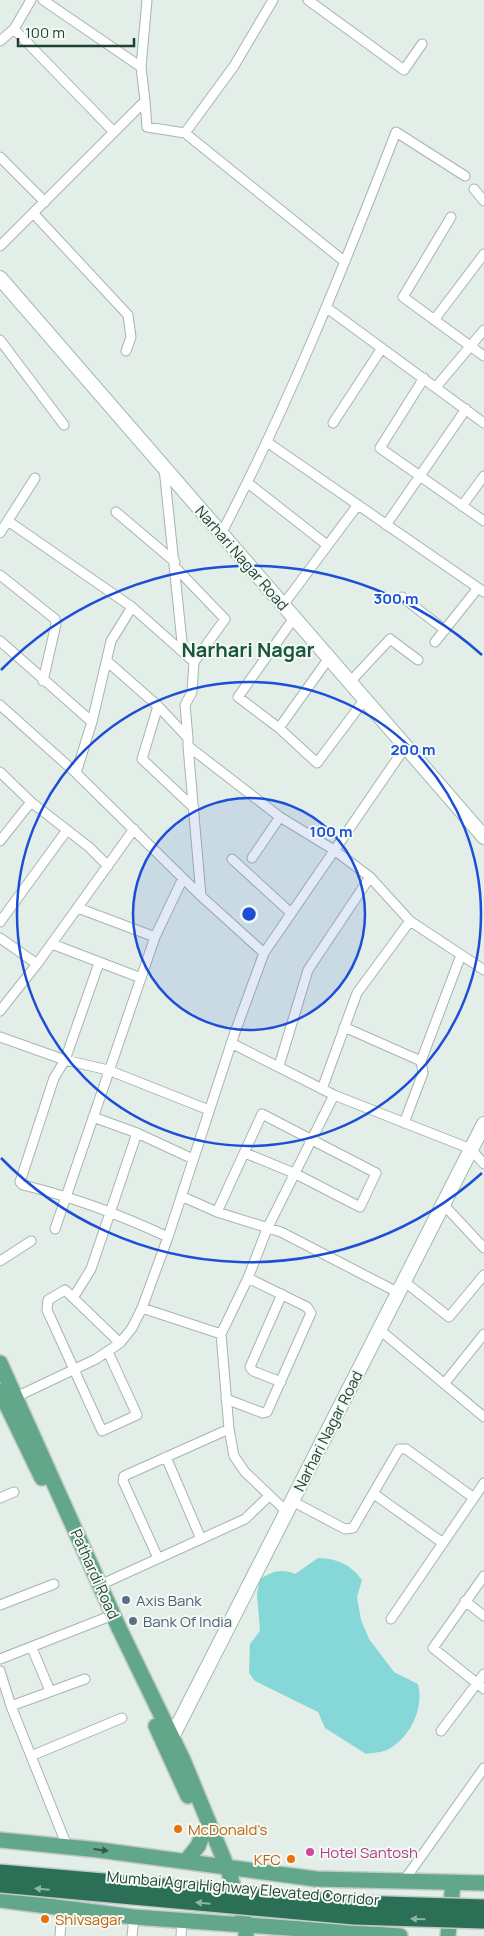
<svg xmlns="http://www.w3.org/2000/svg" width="484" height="1936" viewBox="0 0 484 1936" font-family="Manrope,sans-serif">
  <rect width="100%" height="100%" fill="#e2eee7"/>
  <path fill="#86d7d7" d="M318,1558C338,1559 350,1564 362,1580L357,1597L361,1620L369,1639L394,1672L418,1684C424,1708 411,1736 389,1749C383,1752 373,1753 366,1754L325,1728L318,1712L255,1681L249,1673L250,1644L260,1631L257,1594L260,1579C272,1572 281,1568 295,1574Z"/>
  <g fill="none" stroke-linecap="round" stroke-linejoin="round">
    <g stroke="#a4b7ad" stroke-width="11">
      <path id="street" d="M43,0L141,67L145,101
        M308,0L404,70L422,44
        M14,29L114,132
        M0,41L14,29L31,0
        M141,67L147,0
        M185,133L234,66L273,0
        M0,157L45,202
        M474,189L484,201
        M34,214L128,315L131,337L126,351
        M451,217L403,297L484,356
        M0,246L145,101L147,127L185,133L345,262
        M327,308L484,423
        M434,320L484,254
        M0,340L64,425
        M424,378L380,448L484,521
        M436,387L484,330
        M333,423L382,348
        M267,442L484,592
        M164,468L183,652
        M248,483L327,545
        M462,506L484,476
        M116,512L175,562
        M8,521L132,607L194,662
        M386,525L466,409
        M0,533L35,478
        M221,534C289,404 343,269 396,132L465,176
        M175,567L225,619L194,662L192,692L185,705L188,738
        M0,575L55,619L56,624L43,681
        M402,597L445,630
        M283,605L357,506
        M294,618L238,697L279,728L317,763L365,699
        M0,641L92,722
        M435,642L478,588
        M108,662L158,706L188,738V746L280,817L334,850L370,877L410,921L484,970
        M350,682L390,639L418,660
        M0,705L76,773L201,896L264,953
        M158,706L142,759L194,808
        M279,728L329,658
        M188,746L201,896
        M0,772L31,802L89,847L108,866
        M76,773L92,722L111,641L132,607
        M0,841L31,802
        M252,858L280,817
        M232,859L291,913
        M78,908L155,937
        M0,922L67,830
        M0,938L37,964
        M52,944L141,978
        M99,963L65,1060L54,1078L20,1182L23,1185C76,1198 118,1214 168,1237
        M0,1011L37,964L134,829
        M344,1027L421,1061L461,955
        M0,1037L65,1060L108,1070L209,1110
        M231,1043L334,1095L471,1149L484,1164
        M279,1066L308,970L370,877
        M322,1089L357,993L410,921
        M93,1117L137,1133L193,1159
        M404,1123L423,1073L421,1061
        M181,1196L217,1212L281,1232L399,1293
        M444,1205L484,1248
        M217,1212L262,1114L376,1173L360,1207L294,1173L245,1153
        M55,1229L155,937L183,878
        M0,1261L31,1241
        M405,1282L449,1317L484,1275
        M73,1298L91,1269L137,1133
        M142,1308L221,1334
        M380,1330L484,1417
        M108,1352L137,1415L102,1431L47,1310L48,1300L65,1290L120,1343
        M281,1382L253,1371L250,1367L282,1294
        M444,1384L484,1334
        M16,1397L96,1359L120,1343L132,1328L142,1308L168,1237L234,1035L264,953L406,746
        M226,1399L263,1413L267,1412L311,1313L307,1307L248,1278
        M166,1457L201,1539
        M374,1494L443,1543
        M0,1498L14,1492
        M292,1501L345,1529L353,1528L399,1449H406L474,1498
        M287,1512L245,1472L234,1456L229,1429L221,1334L248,1278L267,1229L334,1095
        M158,1558L123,1481L124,1476L229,1429
        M484,1576L433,1648L484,1689
        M100,1585L245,1519L269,1496
        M465,1601L484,1616
        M0,1605L54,1584
        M391,1619L484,1483
        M32,1648L50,1691
        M0,1659L113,1615
        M0,1671L11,1706L67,1846
        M11,1706L85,1679
        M441,1731L484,1674
        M31,1756L122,1718
        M403,1882L484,1768
        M60,1936L62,1908
        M132,1936L134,1917
        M181,1936L182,1920"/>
    </g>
    <g stroke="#a0baad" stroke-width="16">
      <path id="secondary" d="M0,278L484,837
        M165,1743L172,1737L484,1124"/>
    </g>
    <g stroke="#c1cac6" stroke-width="18">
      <path id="primary" d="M0,1363L119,1628L183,1760L227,1867L246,1925V1936
        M0,1391L42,1478
        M156,1726L188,1796
        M0,1840L99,1850L316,1879L484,1883
        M186,1861L198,1846L204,1831
        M0,1900L134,1917L400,1936
        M448,1936L453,1883"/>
    </g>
    <use href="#street" stroke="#fff" stroke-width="9"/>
    <use href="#secondary" stroke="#fff" stroke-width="14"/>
    <use href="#primary" stroke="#63a78b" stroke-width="15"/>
    <g stroke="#c1cac6" stroke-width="18" stroke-linecap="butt">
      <path id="highway-bridge" d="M0,1872L355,1903L484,1907
        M0,1885L354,1917L484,1921"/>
    </g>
    <use href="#highway-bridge" stroke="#2a6f56" stroke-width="15"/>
  </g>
  <defs><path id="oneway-solid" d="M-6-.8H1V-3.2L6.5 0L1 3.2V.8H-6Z" transform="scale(1.25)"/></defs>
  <use fill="#315a49" href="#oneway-solid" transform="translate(101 1850) rotate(7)"/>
  <g fill="#8eb4a6">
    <use href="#oneway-solid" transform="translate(42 1889) rotate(-175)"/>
    <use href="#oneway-solid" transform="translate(203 1903) rotate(-175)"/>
    <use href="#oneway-solid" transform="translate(418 1919) rotate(-178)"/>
  </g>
  <circle cx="249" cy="914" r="116" fill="#1d4ed8" fill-opacity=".12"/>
  <g fill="none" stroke="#1d4ed8" stroke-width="2.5">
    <circle cx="249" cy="914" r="116"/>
    <circle cx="249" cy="914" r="232"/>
    <path d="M482 1173A348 348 0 0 1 1 1158M1 670A348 348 0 0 1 482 655"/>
  </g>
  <g fill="#5c6f8a" stroke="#f3faf5" stroke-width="2">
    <circle cx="126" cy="1600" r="5"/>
    <circle cx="133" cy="1621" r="5"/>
  </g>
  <g fill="#e8710a" stroke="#f3faf5" stroke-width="2">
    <circle cx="178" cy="1829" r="5"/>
    <circle cx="291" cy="1859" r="5"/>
    <circle cx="45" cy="1919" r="5"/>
  </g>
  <circle fill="#d1479c" stroke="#f3faf5" stroke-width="2" cx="310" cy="1852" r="5"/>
  <g text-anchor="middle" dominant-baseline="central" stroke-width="4" stroke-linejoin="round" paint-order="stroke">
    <g font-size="15" fill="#204133" stroke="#f3faf5">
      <text transform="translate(242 558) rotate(49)">Narhari Nagar Road</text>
      <text transform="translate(328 1431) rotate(-63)">Narhari Nagar Road</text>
      <text transform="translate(95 1574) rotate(66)">Pathardi Road</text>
      <text transform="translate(243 1888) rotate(5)">Mumbai Agra Highway Elevated Corridor</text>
    </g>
    <g font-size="15" fill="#4e5e75" stroke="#f3faf5" text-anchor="start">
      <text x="136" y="1600">Axis Bank</text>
      <text x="143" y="1621">Bank Of India</text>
    </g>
    <g font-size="15" fill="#c56008" stroke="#f3faf5" text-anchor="start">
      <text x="188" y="1829">McDonald's</text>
      <text x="281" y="1859" text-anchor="end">KFC</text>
      <text x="55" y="1919">Shivsagar</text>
    </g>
    <g font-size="15" fill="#b23c85" stroke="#f3faf5" text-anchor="start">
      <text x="320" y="1852">Hotel Santosh</text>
    </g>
    <g font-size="20" font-weight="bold" fill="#1a553d" stroke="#f3faf5">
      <text x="248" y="649">Narhari Nagar</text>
    </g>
  </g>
  <circle cx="249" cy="914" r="8" fill="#1d4ed8" stroke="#f3faf5" stroke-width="2.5"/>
  <g font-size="15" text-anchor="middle" font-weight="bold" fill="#1d4ed8" stroke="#f3faf5" stroke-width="4" stroke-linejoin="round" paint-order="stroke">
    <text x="396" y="604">300 m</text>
    <text x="413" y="755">200 m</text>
    <text x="331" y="837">100 m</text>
  </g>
  <path d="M18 38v8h116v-8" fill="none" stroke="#204133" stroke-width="2.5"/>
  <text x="25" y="38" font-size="15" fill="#204133" stroke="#f3faf5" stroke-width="4" paint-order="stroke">100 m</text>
</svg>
